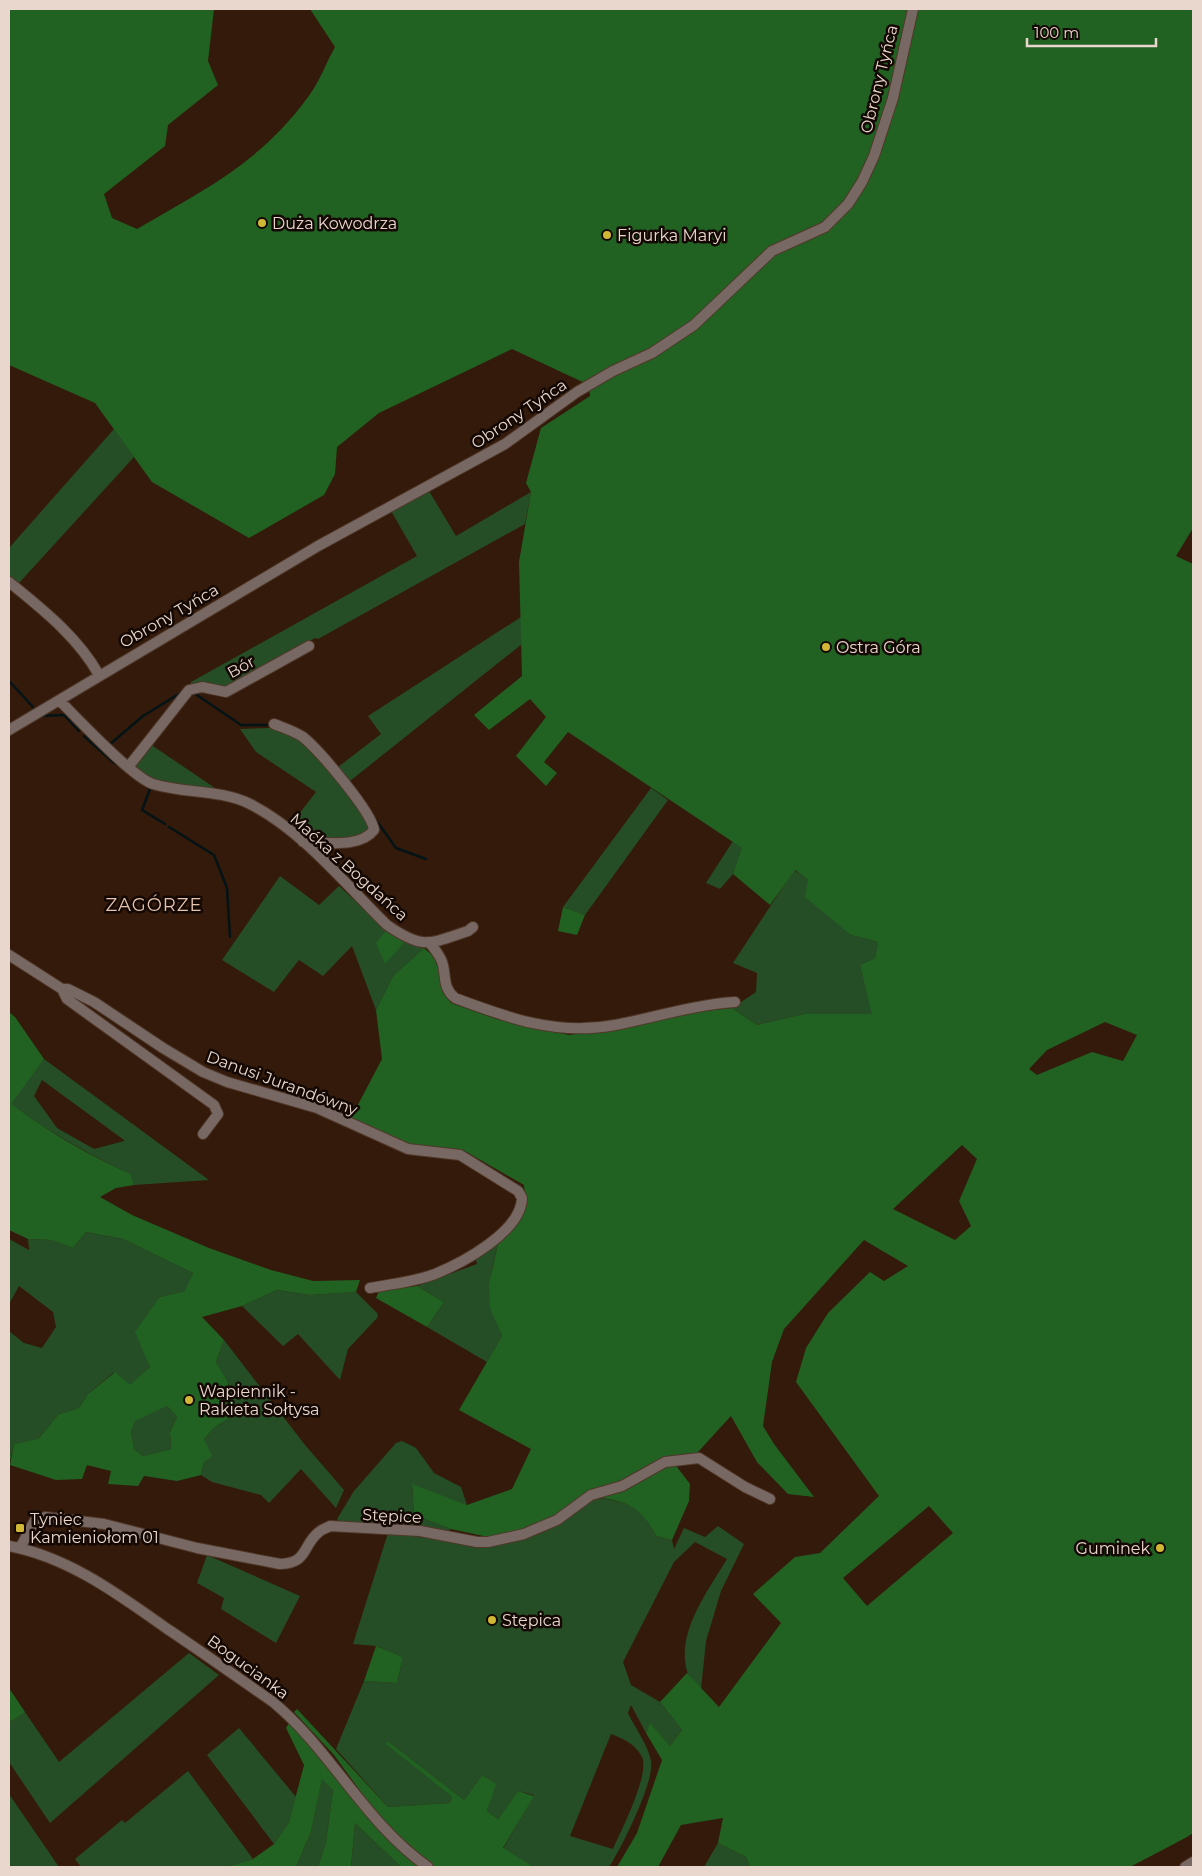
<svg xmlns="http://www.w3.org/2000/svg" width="1202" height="1876" viewBox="0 0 1202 1876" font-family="Montserrat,sans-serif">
  <rect width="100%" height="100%" fill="#331a0a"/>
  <path fill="#264e26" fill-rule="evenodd" d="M114,429L134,457L19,583L9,575V548Z
    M429,491L456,536L531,492L525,524L318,639L315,638L227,688L207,682L190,685L191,682L417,556L391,511Z
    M521,617L522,644L350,781L338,767L381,734L368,716Z
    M269,728C279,731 289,732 298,738C317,751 362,806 370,828L357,839L306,838L289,827L316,792L256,752L240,729Z
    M150,744L215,788C189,786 154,789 136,766L138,757Z
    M651,788L668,800L585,915L563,907Z
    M733,841L743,848L733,874L720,889L706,883Z
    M794,870L808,880L851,935L878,942L875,958L860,965L873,1014H804L757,1025L732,1008L756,992L757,973L733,963Z
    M280,876L319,905L339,886L387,930L385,963L405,942L424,948L393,976L376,1010L352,946L323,976L299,960L274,992L222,960Z
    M44,1059L209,1180L134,1185L131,1174C88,1155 49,1131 10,1104ZM42,1080L124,1140V1141L94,1149L57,1128L34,1096Z
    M86,1232L123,1239L193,1273L186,1291L160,1297L150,1367L130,1386L114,1372L88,1394L79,1408L59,1414L37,1440L14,1444L9,1466V1331L24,1343L42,1348L56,1327L53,1312L19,1286L9,1304V1239L29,1250L28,1239L53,1240L73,1248Z
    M499,1239C489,1283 484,1293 502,1336L487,1362L427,1327L444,1302L417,1286L477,1264L475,1257Z
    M277,1290L310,1295L356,1292L377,1313L378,1317L348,1349L340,1380L298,1334L283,1346L242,1306Z
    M224,1340L305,1445L344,1490L336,1508L301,1469L269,1503L261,1495L212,1482L201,1475L204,1462V1439L215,1427L236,1414L227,1380L216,1362Z
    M167,1406L177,1417L170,1432L171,1449L143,1456L134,1449L131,1432L135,1420Z
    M402,1441L416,1448L434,1473L461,1487L467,1505L412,1485L414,1515L451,1529L444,1534L342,1524L337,1519L354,1491L396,1443Z
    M592,1497C626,1502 639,1503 656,1536L672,1540L674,1549L684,1528L705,1537L718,1526L744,1544L721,1591L706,1641L701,1689C697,1684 688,1677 687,1671C676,1632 708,1591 727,1559L695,1542L674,1562L623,1662L631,1685L660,1702L682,1730L670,1746L650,1724L646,1733L631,1705L628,1713C635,1728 648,1745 651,1761C655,1781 621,1849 609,1867H534L503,1849L534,1795L518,1791L498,1819L487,1811L495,1784L482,1775L464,1800L388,1741L387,1744L452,1797L450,1803L388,1807L336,1749L364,1681L397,1683L403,1657L376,1646L353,1644L388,1533L488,1546ZM611,1734C623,1739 635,1743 642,1757C650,1774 621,1831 613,1849L570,1836Z
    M207,1555L300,1596L276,1643L221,1609L224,1598L197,1583Z
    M189,1653L219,1675L50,1823L9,1762V1718L11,1722L25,1712L59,1762Z
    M239,1728L296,1797L289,1822L274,1844L207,1755Z
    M188,1771L253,1859L227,1867H81L75,1859L122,1820L125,1823Z
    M322,1778L333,1790L326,1842L318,1867H296L311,1832Z
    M9,1794L59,1867H9Z
    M355,1823L401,1867H351Z
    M718,1843L746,1857L750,1867H704Z"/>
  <path fill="#216223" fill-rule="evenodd" d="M9,9H214L208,61L218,85L168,125L165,146L104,194L112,218L137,229C205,189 260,163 308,97C319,83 326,63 335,47L310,9H1193V528L1176,556L1193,564V1833L1187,1837L1130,1867H750L746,1857L718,1843L723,1818L681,1825L658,1867H617L637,1833L662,1760L646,1733L650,1723L670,1746L682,1730L660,1702L687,1673L719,1707L781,1623L753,1594L795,1557L820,1553L879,1496L796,1382L806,1348L828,1313L870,1272L884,1281L908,1266L864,1240L784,1329L772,1362L763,1426L774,1444L814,1497L788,1494L757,1462L731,1416L697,1453L683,1454L677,1467L690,1484L689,1501L672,1540L656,1536C637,1499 619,1501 582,1495L554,1517L517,1531L488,1537L451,1529L414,1515L412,1484L467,1505L512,1489L531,1449L459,1410L502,1336L490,1308L489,1284L499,1239L526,1207L524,1185L463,1150L439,1147L408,1149L351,1118L382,1059L376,1010L393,976L424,948L433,956L439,970L443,993L451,1003L496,1019L569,1035L618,1028L677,1014L732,1008L757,1025L804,1014H872L860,965L875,958L878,942L851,935L805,897L808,880L795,870L770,905L733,874L742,848L568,732L544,762L557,773L546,786L516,756L546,717L530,699L489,730L474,715L522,676L519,562L531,492L526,483L541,428L590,396L589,385L512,349L379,413L337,447L335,474L324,495L249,538L152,482L95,403L9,365ZM1105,1022L1137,1035L1123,1061L1092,1052L1037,1075L1029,1069L1047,1050ZM962,1145L977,1159L959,1201L971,1226L955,1240L893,1209ZM929,1506L953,1533L867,1606L843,1578Z
    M563,907L585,915L577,935L558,931Z
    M387,930L405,942L385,964L376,943Z
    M9,1012L15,1017L44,1059L11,1104C49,1132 88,1155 131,1174L134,1185L116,1188L100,1197L132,1215L209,1248L271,1270L313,1281L360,1280L356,1292L310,1295L277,1290L242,1306L202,1317L224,1340L216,1362L227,1380L236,1414L215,1427L204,1439L212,1456L204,1462L201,1475L177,1481L144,1476L138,1486L108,1484L111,1471L87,1465L82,1479L56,1480L10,1465L14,1444L38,1439L59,1414L79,1408L88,1394L115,1372L130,1385L150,1367L135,1332L160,1297L185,1291L193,1273L123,1239L86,1232L73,1248L52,1240L28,1239L9,1230ZM167,1406L177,1417L170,1432L171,1449L143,1456L134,1449L131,1432L135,1421Z
    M417,1286L444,1302L427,1327L376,1298L379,1291Z
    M376,1646L403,1657L397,1683L364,1681Z
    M9,1688L25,1712L11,1722L9,1718Z
    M297,1709L388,1807L450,1803L452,1797L386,1744L388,1741L464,1800L482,1775L496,1784L487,1811L498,1819L518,1791L534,1796L503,1848L534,1867H435L385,1825L334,1755L294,1712Z
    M289,1723C334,1769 369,1826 419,1867H401L355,1823L351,1867H318L326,1842L333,1790L322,1779L311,1832L296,1867H227L253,1859L274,1844L289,1822L304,1765L286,1728Z"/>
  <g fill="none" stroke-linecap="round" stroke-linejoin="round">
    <path stroke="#041316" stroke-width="2.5" d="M9,681L33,707
      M194,693L241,725H270
      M40,716L64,715L79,731
      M84,736L113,762L120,766
      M109,745L143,716L182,692
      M142,782L150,789L142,810L165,824
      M376,820L396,848L426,859
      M169,827L214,855L227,888L230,937"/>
    <g stroke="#503829" stroke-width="12">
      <path id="minor" d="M9,582C42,609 78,637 99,675
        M60,701C77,718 133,778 153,784C185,794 219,789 250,804C302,830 346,885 387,925C423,950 429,944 468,931L473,927
        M274,724C284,728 294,731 303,737C319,750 372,812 374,830C359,849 325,842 303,842
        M9,730L318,546L505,444L577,392L613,371L652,353L694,325L772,251L825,227L848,204L862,182L874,156L893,98L913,9
        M129,766L189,690L202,687L226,692L309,646
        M430,943C435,950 441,956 443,965C446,978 443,988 455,998C508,1018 557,1036 615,1025C656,1017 693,1005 735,1002
        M9,955L62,989H68L94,1002L163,1048L203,1072L227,1082L317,1108L408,1149L460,1155L518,1191L522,1198C521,1232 462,1263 435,1274C414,1282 391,1284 370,1288
        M62,989L67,999L214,1105L218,1114L203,1134
        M9,1546C68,1557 118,1594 166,1628C202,1652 237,1677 273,1702C331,1750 365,1823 428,1867
        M20,1548L35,1520L45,1517L104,1524L197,1548L280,1564C309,1563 302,1545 319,1532C322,1529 327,1528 330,1526L420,1531L477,1542H488L524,1534L557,1520L591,1495L622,1486L665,1462L699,1458L745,1487L770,1499
        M1185,1867L1193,1862"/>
    </g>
    <use href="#minor" stroke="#786863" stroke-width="10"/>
  </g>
  <g fill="#d1b736" stroke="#130803" stroke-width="2">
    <circle cx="262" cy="223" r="5"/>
    <circle cx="607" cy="235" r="5"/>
    <circle cx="826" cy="647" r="5"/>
    <circle cx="189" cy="1400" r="5"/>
    <rect x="15" y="1523" width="10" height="10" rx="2.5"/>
    <circle cx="1160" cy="1548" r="5"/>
    <circle cx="492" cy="1620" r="5"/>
  </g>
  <g text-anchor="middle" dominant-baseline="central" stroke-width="5" stroke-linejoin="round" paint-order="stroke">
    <g font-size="16" fill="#e9d7cd" stroke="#130803">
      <text transform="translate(879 79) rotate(-76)">Obrony Tyńca</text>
      <text transform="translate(519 414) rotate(-34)">Obrony Tyńca</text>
      <text transform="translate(169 616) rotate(-30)">Obrony Tyńca</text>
      <text transform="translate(241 667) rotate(-29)">Bór</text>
      <text transform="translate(349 867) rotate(42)">Maćka z Bogdańca</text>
      <text transform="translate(282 1083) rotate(20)">Danusi Jurandówny</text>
      <text transform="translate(392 1516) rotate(3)">Stępice</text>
      <text transform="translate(248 1667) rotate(36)">Bogucianka</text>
    </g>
    <g font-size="16" fill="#e9d7cd" stroke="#130803" text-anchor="start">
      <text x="272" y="223">Duża Kowodrza</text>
      <text x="617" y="235">Figurka Maryi</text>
      <text x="836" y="647">Ostra Góra</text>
      <text x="199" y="1391">Wapiennik -<tspan x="199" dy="18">Rakieta Sołtysa</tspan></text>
      <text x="30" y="1519">Tyniec<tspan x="30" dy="18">Kamieniołom 01</tspan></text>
      <text x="1150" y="1548" text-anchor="end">Guminek</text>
      <text x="502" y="1620">Stępica</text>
    </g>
    <g font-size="18" letter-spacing="1" fill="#e6c3af" stroke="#130803">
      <text x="154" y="905">ZAGÓRZE</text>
    </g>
  </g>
  <rect width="1202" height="1876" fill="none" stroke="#e9d7cd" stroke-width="20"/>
  <path d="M1027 38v8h129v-8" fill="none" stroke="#e9d7cd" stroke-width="2.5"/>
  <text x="1034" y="38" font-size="15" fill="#e9d7cd" stroke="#130803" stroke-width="4" paint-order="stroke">100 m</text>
</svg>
